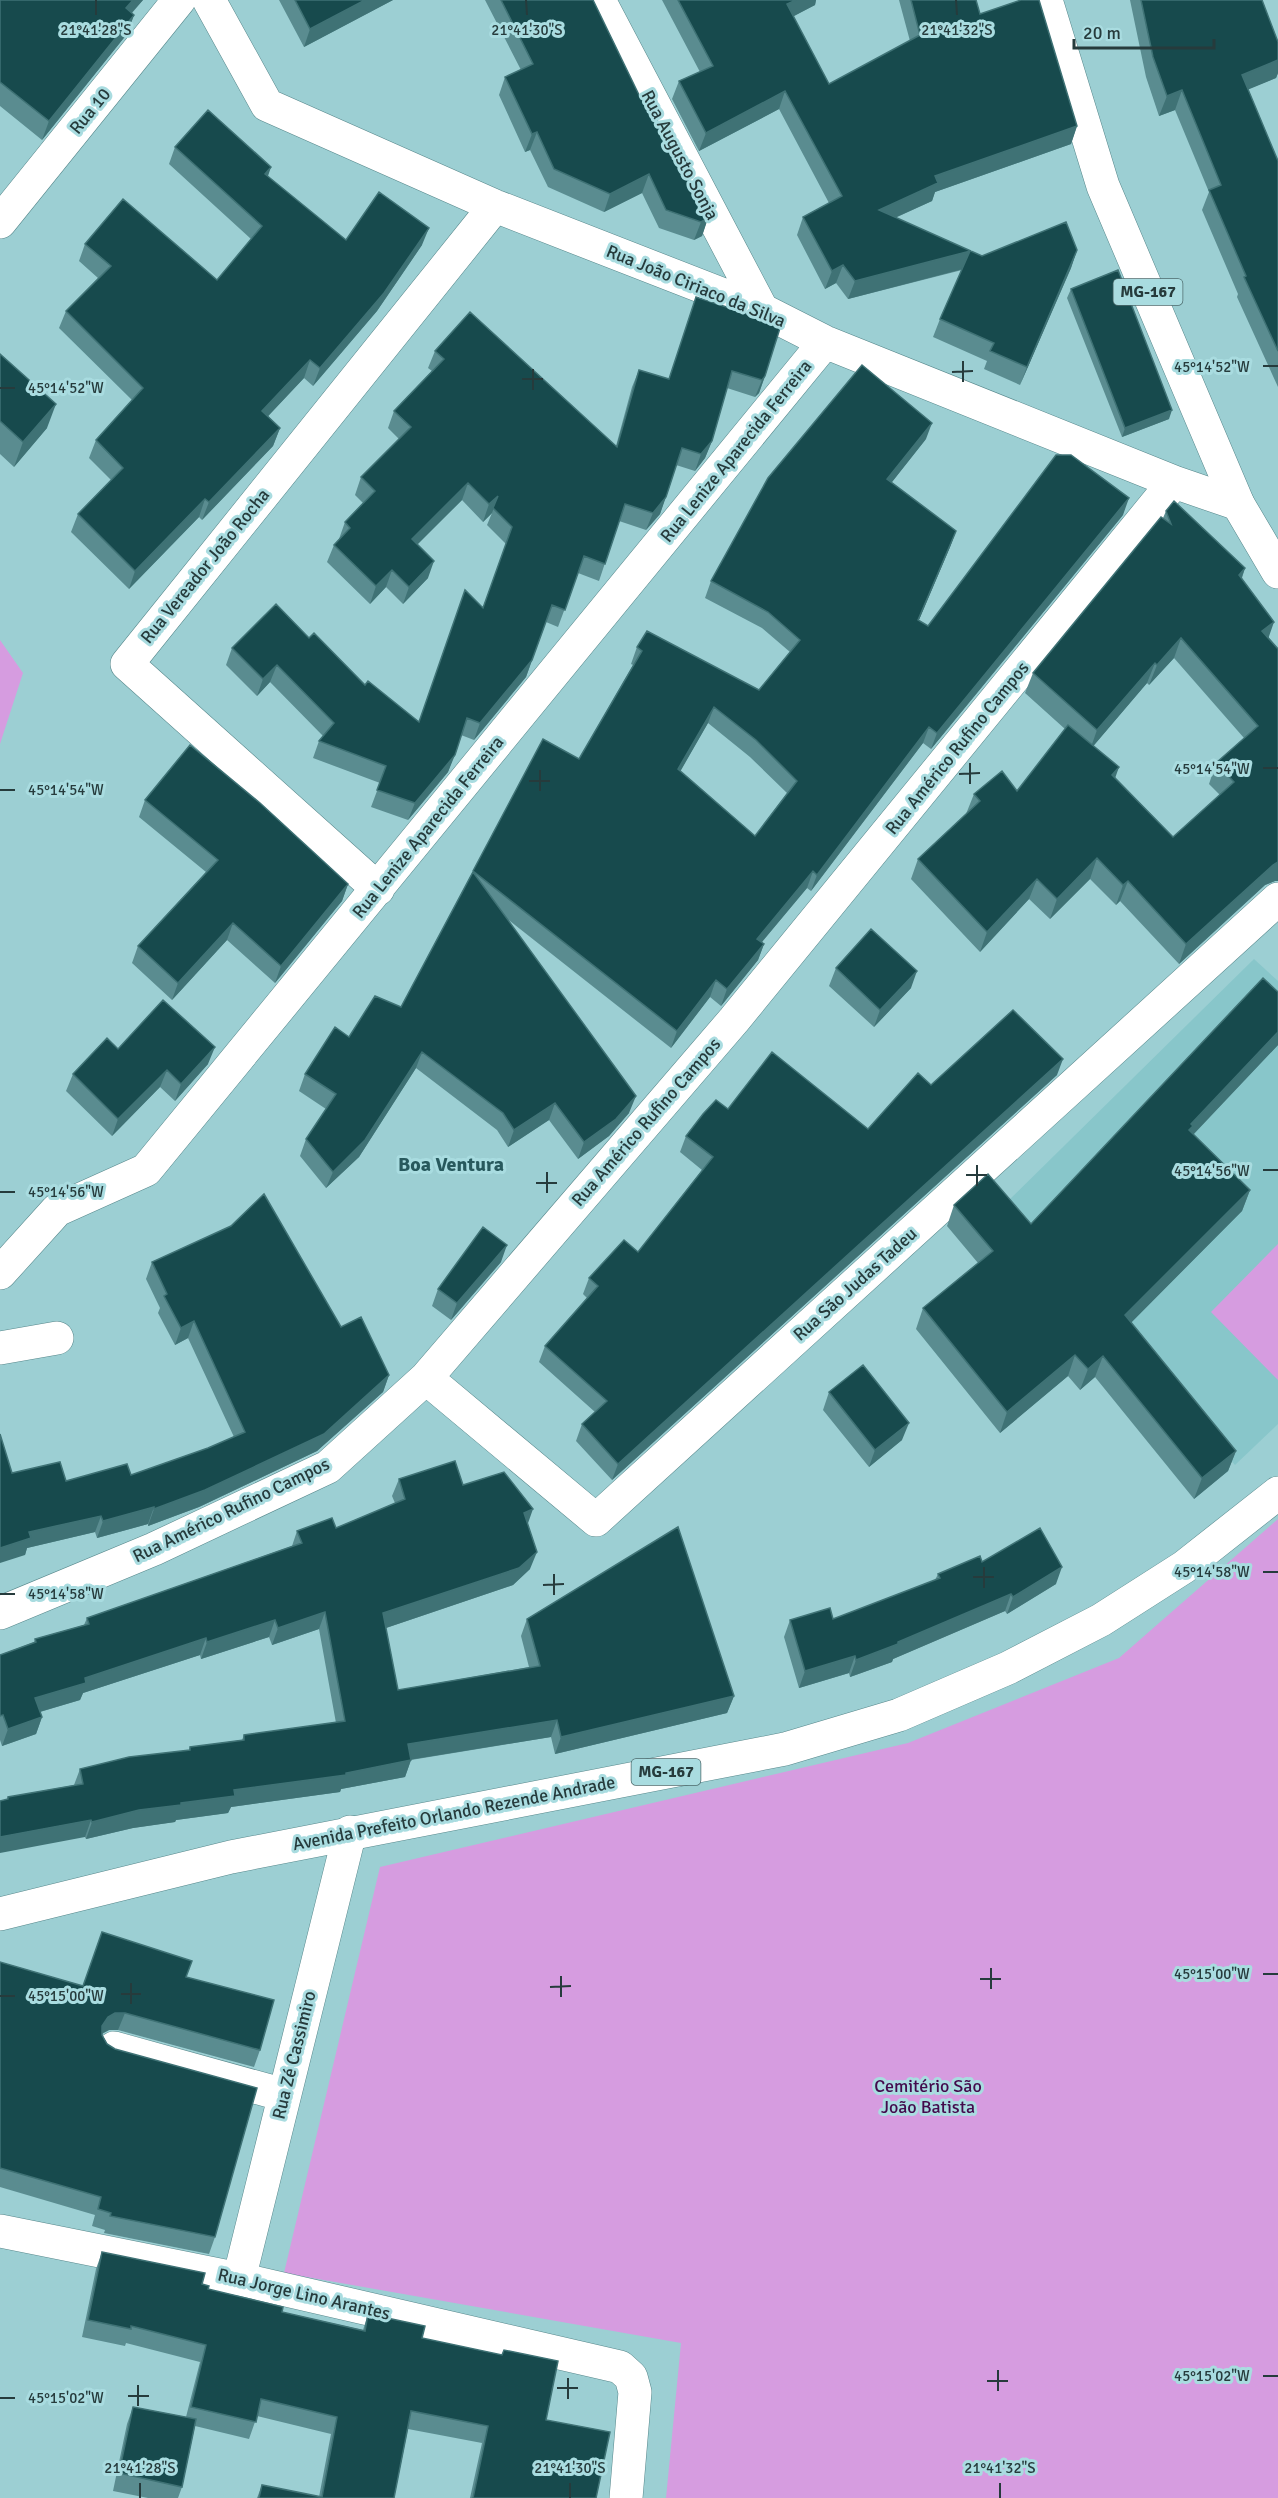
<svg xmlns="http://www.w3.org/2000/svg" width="1278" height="2498" viewBox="0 0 1278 2498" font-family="Signika,sans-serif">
  <rect width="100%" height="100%" fill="#9ccfd3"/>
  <path fill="#88c6ca" d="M1254,959L1278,981V1424L1235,1465L1007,1202Z"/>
  <path fill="#d69ce0" d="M0,640L23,673L0,744Z
    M1278,1244V1380L1211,1312Z
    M1278,1519V2498H666L681,2343L284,2273L380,1867L908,1743L1119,1658Z"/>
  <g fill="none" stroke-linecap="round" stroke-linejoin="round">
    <g stroke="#56878b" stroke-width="34">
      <path id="minor" d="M209,0L267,105L495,206L762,310L825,342L1174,482L1238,504
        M599,0L762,310
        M0,222L179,0
        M378,889L127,664L495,206
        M0,1273L57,1210L146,1170L825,342
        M0,1348L57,1338
        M426,1378L596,1520L1278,899
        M0,1613L154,1549L328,1467L426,1378L734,1020L1174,482
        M114,2048L284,2095
        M0,2231L239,2279L620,2367L631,2377L635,2392L626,2498
        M239,2279L350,1832"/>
    </g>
    <g stroke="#56878b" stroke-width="34">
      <path id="major" d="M1046,0L1103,186L1238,504L1278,572
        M0,1914L231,1857L785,1749L899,1715L1008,1668L1101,1620L1184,1567L1278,1493"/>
    </g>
    <use href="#minor" stroke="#fff" stroke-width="33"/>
    <use href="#major" stroke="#fff" stroke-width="33"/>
  </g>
  <path fill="#5a8c90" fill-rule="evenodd" d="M0,0H143L132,13L134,15L127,34L42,140L0,106Z
    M279,0H393L304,47Z
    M485,0H593L641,99L708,218L702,236L694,240L659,228L642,193L604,212L548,187L530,150L525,152L499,95L505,77L521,70Z
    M662,0H816L815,5L793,16L829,84L910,41L899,0H976L980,14L1077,126L1071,144L935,192L932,201L895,218L982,256L1077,250L1071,268L1020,385L984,369L987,361L933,337L940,319L962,270L848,299L836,283L825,289L797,235L803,217L829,203L779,109L699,151L672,99L679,81L700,72Z
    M1130,0H1262L1278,42V73L1276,78L1248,89L1278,161V387L1237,297L1238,294L1202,210L1209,192L1175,110L1159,116L1146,77Z
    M175,147L268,177L346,240L422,245L377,311L313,386L304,378L268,416L280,428L273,446L202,520L199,517L129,589L71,532L78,514L111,480L89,458L96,440L132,400L59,328L66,311L98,278L79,261L85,244L217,280L251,239L169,164Z
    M1071,289L1169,419L1122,437L1067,298Z
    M696,297L765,376L759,393L755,397L727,388L712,441L705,458L695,471L676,465L660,514L646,530L619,521L599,581L578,573L558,627L546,622L526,677L474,740L461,735L448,772L408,820L371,807L380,783L313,758L319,741L323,736L270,682L257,696L226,665L232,648L309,638L365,685L418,722L483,608L506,544L487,525L492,513L483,522L462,500L417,544L428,578L403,604L386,587L370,604L327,562L334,545L339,539L345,522L363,503L355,495L361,477L399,439L388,428L394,411L432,371L428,368L435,351L616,446L632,387L639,370L669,379Z
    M0,354L47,428L14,467L0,454Z
    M926,439L891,483L956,531L950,547L919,620L928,626L1123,515L931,749L923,743L811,891L807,888L762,942L764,944L758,960L721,1006L710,997L671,1048L506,918L629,1113L609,1136L578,1159L549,1120L508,1147L497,1130L416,1068L359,1157L326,1188L300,1156L306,1139L326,1109L299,1091L305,1074L349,1037L401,1007L543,739L579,759L633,665L631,664L637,647L759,690L790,652L762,628L705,598L711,581ZM708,723L750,757L787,793L755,836L680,771Z
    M1166,511L1245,568L1242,578L1269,638L1278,649V881H1275L1265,885L1179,964L1120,901L1116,905L1090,879L1050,919L1029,899L980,952L911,879L918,859L966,814L974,794L1017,791L1065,729L1025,693L1033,673L1163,518ZM1174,658L1244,738L1216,763L1209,784L1220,795L1173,837L1115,777L1093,746L1147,683L1149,685Z
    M145,800L348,884L342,901L275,983L227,940L172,1000L132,963L138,946L206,872L139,817Z
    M836,968L911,988L874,1027L829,986Z
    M1278,992V1045L1193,1135L1250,1190L1242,1211L1131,1322L1236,1451L1228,1471L1194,1499L1095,1377L1080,1390L1068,1376L1000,1433L916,1329L923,1308L978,1263L947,1226L954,1205L1031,1224Z
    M118,1049L208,1064L175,1101L160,1087L112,1136L66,1091L73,1074Z
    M1057,1075L612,1480L576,1441L582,1424L595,1412L539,1362L545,1346L587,1298L583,1294L589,1278L638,1252L702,1170L680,1152L686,1136L728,1109L868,1129L931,1085Z
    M152,1262L341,1327L389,1375L383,1392L317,1451L199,1507L148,1526V1524L97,1538L95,1532L27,1548L25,1555L12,1473L66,1481L131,1475L208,1448L234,1437L188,1338L175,1345L158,1313L160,1308L146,1279Z
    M501,1262L451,1320L432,1306L438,1289Z
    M829,1392L902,1440L869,1467L823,1410Z
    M399,1479L463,1485L527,1524L530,1569L513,1585L386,1628L398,1690L529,1667L521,1636L527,1619L734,1696L727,1713L555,1754L551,1737L411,1760L405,1777L341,1789L340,1792L231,1807L228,1813L176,1820L175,1822L133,1828L86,1839L85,1837L7,1800L8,1797L74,1785L80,1769L189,1750L190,1747L242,1740L244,1735L336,1723L319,1629L272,1645L269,1637L201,1659L200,1655L83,1693L80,1700L40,1712L42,1717L36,1734L2,1746L0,1740V1655L34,1642L35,1639L84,1625L87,1618L292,1546L297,1531L336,1528L395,1503L392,1496Z
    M982,1562L1056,1584L1007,1614L1005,1611L893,1659L892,1662L850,1677L849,1673L799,1688L784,1637L790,1620L833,1619L935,1580L938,1574Z
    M102,1932L186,1977L260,2050L254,2067L118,2030H109L102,2034L215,2237L209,2254L104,2233L105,2230L92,2226L95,2215L0,2187V1962L83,1986Z
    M102,2252L202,2284L208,2289L282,2312L363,2330L368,2314L422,2338L502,2355L504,2350L546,2420L596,2498H470L482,2443L408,2429L394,2498H257L262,2485L319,2497L331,2434L257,2416L249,2439L195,2426L182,2487L178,2498H148L113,2491L127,2424L133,2407L186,2417L200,2362L126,2343L125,2346L82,2337L96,2269Z"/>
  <path fill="#3f7275" d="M133,0H143L119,27L126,8Z
    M365,0H393L304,47L310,29Z
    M796,0H816L815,5L781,23L787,4Z
    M134,15L127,34L42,140L49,121Z
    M1278,60V73L1276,78L1235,95L1242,75Z
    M1182,90L1175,110L1159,116L1167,96Z
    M785,91L779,109L699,151L706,133Z
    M1077,126L1071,144L935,192L932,201L872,228L879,210L935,176Z
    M537,132L530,150L525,152L532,134Z
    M271,167L265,185V174Z
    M649,174L642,193L604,212L610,194Z
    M708,218L702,236L694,240L701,222Z
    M429,228L422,245L377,311L313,386L320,368Z
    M1077,250L1071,268L1020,385L1027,367Z
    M970,251L963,269L848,299L855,281Z
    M843,265L836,283L825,289L832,271Z
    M310,360L304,378L256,429L262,411Z
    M765,376L759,393L755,397L762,380Z
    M56,404L47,428L14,467L23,442Z
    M1172,410L1169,419L1122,437L1125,428Z
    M932,423L926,439L881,496L887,479Z
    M280,428L273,446L202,520L209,502Z
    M712,441L705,458L695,471L701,454Z
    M468,483L462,500L406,556L412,539Z
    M498,496L492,513L483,522L489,504Z
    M666,497L660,514L646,530L653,513Z
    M1129,498L1123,515L931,749L937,733Z
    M205,499L199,517L129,589L135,571Z
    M956,531L950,547L912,636L918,620Z
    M434,561L428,578L403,604L409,587Z
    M1245,568L1238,588L1239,575Z
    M392,570L386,587L370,604L376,586Z
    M1274,622L1267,642L1262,631Z
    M1181,638L1174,658L1149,685L1157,665Z
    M532,660L526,677L474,740L480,723Z
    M1155,663L1147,683L1090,750L1097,730Z
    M277,665L270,682L257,696L263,679Z
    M714,707L708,723L672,786L678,769Z
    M929,727L923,743L811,891L817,875Z
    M455,755L448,772L408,820L415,803Z
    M1119,767L1112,787V775Z
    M1097,858L1090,879L1050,919L1057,899Z
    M1278,862V881H1275L1265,885L1179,964L1186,944L1273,865Z
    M813,871L807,888L751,955L757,939Z
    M1037,879L1029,899L980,952L987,932Z
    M1128,881L1120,901L1116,905L1123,885Z
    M348,884L342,901L275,983L281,966Z
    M233,923L227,940L172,1000L178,983Z
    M764,944L758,960L721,1006L727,989Z
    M917,971L911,988L874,1027L880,1010Z
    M716,980L710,997L671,1048L677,1031Z
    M1278,1032V1045L1187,1141L1181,1151L1191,1124Z
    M215,1047L208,1064L175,1101L181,1084Z
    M422,1052L416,1068L359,1157L326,1188L333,1172Z
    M1063,1059L1057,1075L612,1480L618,1464Z
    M167,1070L160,1087L112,1136L118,1119Z
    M636,1096L629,1113L609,1136L578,1159L584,1142Z
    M555,1103L549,1120L508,1147L514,1130Z
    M1250,1190L1242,1211L1118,1336L1125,1315Z
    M507,1245L501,1262L451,1320L457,1303Z
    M194,1321L188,1338L175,1345L181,1328Z
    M1075,1355L1068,1376L1000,1433L1007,1412Z
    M1103,1356L1095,1377L1080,1390L1088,1369Z
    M389,1375L383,1392L317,1451L199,1507L148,1526L154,1509Z
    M909,1423L902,1440L869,1467L875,1450Z
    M1236,1451L1228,1471L1194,1499L1202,1478Z
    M154,1507L148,1524L97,1538L103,1521Z
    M533,1509L527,1526L524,1513Z
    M101,1516L95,1532L27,1548L25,1555L0,1563V1548L29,1532Z
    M537,1552L530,1569L513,1585L377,1631L383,1613Z
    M1062,1567L1056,1584L1007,1614L1013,1597Z
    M1011,1594L1005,1611L893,1659L892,1662L850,1677L856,1660Z
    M325,1612L319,1629L272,1645L278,1628Z
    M275,1620L269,1637L201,1659L207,1642Z
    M206,1638L200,1655L83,1693L80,1700L29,1715L35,1698L85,1678Z
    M855,1656L849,1673L799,1688L805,1671Z
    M734,1696L727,1713L555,1754L561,1737Z
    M42,1717L36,1734L2,1746L8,1729Z
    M557,1720L551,1737L402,1761L408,1744Z
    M411,1760L405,1777L341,1789L340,1792L231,1807L228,1813L176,1820L175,1822L133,1828L86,1839L92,1822L139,1810L181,1803L234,1790L346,1773Z
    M91,1820L85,1837L0,1853V1837Z
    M115,2013H125L118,2030H109L101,2034L102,2026L108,2017Z"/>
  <path fill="#174a4d" stroke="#3f7275" stroke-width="1.5" fill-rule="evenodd" d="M0,0H133L126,8L134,15L49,121L0,82Z
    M295,0H365L310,29Z
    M501,0H593L641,99L645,97L708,218L701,222L666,210L649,174L610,194L554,169L537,132L532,134L505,77L533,64Z
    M678,0H796L787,4L829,84L920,35L911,0H976L980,14L1021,0H1039L1077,126L935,176L938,183L879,210L982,256L1066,222L1077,250L1027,367L990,351L994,343L940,319L970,251L855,281L843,265L832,271L803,217L842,196L785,91L706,133L679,81L713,66Z
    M1141,0H1262L1278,42V60L1242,75L1278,161V351L1244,277L1246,276L1209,190L1221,185L1182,90L1167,96L1153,57Z
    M208,110L271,167L265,174L346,240L379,192L429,228L384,293L320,368L310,360L262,411L280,428L209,502L205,499L135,571L78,514L123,468L96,440L143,388L66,311L111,266L85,244L123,199L217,280L262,226L175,147Z
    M1118,270L1172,410L1125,428L1071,289Z
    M696,297L781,325L765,376L762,380L732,371L712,441L701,454L682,448L666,497L653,513L625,504L605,564L584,556L565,610L552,605L532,660L480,723L467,718L455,755L415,803L377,790L386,766L319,741L334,723L277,665L263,679L232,648L276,604L309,638L314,633L365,685L368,681L419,722L465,590L483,608L512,527L493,508L498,496L489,504L468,483L412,539L434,561L409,587L392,570L376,586L334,545L350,528L345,522L375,491L361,477L411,427L394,411L444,359L435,351L470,312L617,447L639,370L669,379Z
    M0,354L56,404L23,442L0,421Z
    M862,365L932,423L887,479L956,531L918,620L928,626L1056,455H1071L1129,498L937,733L929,727L817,875L813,871L757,939L764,944L727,989L716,980L677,1031L473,871L543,739L579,759L642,651L637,647L647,631L759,690L800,640L768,612L711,581L768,478ZM714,707L756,740L797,781L755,836L678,769Z
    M1174,501L1245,568L1239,575L1274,622L1262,631L1278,649V862L1273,865L1186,944L1128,881L1123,885L1097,858L1057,899L1037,879L987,932L918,859L980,801L974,794L1002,771L1017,791L1068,725L1119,767L1112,775L1173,837L1234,782L1216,763L1258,726L1181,638L1157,665L1155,663L1097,730L1033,673L1161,517L1171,524L1166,511Z
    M190,745L260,803L348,884L281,966L233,923L178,983L138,946L218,860L145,800Z
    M473,872L636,1096L616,1119L584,1142L555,1103L514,1130L503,1113L422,1052L365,1140L333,1172L306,1139L336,1094L305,1074L335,1027L349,1037L375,996L401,1007Z
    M871,929L917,971L880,1010L836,968Z
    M1263,978L1278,992V1032L1191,1124L1193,1126L1189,1130L1250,1190L1125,1315L1236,1451L1202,1478L1103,1356L1088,1369L1075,1355L1007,1412L923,1308L993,1251L954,1205L988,1174L1031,1224Z
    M163,1000L215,1047L181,1084L167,1070L118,1119L73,1074L107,1038L118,1049Z
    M1013,1010L1063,1059L618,1464L582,1424L607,1401L545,1346L598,1286L589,1278L624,1240L638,1252L713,1157L686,1136L703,1114L716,1100L728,1109L772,1052L868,1129L918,1073L931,1085Z
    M264,1194L341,1327L361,1317L389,1375L324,1434L205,1490L154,1509V1507L103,1521L101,1516L29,1532L31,1538L0,1548V1434L12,1473L60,1462L66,1481L127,1464L131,1475L208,1448L245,1432L194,1321L181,1328L164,1296L167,1294L152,1262L231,1226Z
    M483,1227L507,1245L457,1303L438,1289Z
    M863,1365L909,1423L875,1450L829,1392Z
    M455,1461L463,1485L504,1472L533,1509L524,1513L537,1552L519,1568L383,1613L398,1690L540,1666L527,1619L678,1527L734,1696L561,1737L557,1720L408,1744L411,1760L346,1773V1775L234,1790L235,1796L181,1803V1805L139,1810L92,1822L91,1820L0,1837V1801L8,1799V1797L83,1784L80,1769L129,1757L190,1750V1747L244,1740V1735L345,1721L325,1612L278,1628L275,1620L207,1642L206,1638L85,1678L86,1683L35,1698L42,1717L8,1729L3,1715L0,1716V1655L36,1642L35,1639L89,1624L87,1618L302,1543L297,1531L332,1518L336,1528L405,1499L399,1479Z
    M1040,1528L1062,1567L1013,1597L1011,1594L898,1642V1644L856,1660L855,1656L805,1671L790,1620L830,1608L833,1619L940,1578L938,1574L980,1556L982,1562Z
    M102,1932L192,1961L186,1977L274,2000L260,2050L125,2013H115L108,2017L102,2026V2035L107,2044L115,2049L257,2088L215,2237L110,2216L111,2213L98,2209L101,2197L0,2168V1962L83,1986Z
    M102,2252L205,2273L202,2284L209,2286L208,2289L283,2307L282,2312L365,2331L368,2314L425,2326L422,2338L502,2355L504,2350L558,2361L546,2420L610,2432L596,2498H473L488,2426L411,2411L394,2498H259L262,2485L322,2497L337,2417L261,2399L256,2422L191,2407L206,2345L131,2326V2329L88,2320Z
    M133,2407L196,2419L182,2487L119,2473Z"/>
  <path fill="none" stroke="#263b3c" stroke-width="2" d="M96,0V15M526,0L527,15M956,0L957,15M963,361V382M1263,366H1278M533,369V390M952,372L973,371M522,379H543M0,388H15M970,763V784M1263,768H1278M540,770V791M959,774L980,773M529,781H550M0,790H15M977,1165V1186M1263,1170H1278M547,1172V1193M966,1175H987M536,1183H557M0,1192H15M984,1567V1588M1263,1572H1278M554,1574V1595M973,1577H994M543,1585L564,1584M0,1594H15M991,1968V1989M1263,1974H1278M561,1976V1997M980,1979H1001M131,1983V2004M550,1987L571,1986M121,1994H141M0,1996H15M998,2370V2391M1263,2376H1278M568,2378V2399M987,2381H1008M138,2385V2406M557,2388H578M128,2396H149M0,2398H15M140,2483V2498M570,2483V2498M1000,2483V2498"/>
  <g text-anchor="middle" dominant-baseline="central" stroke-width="6" stroke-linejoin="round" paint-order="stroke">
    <g fill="#a9dce0" stroke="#4d6b6d" stroke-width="1.5">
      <rect x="1113.5" y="279" width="69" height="26" rx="4.5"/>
      <rect x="631.5" y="1759" width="69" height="26" rx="4.5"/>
    </g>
    <g font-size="16" font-weight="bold" fill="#263b3c">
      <text x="1148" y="292">MG-167</text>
      <text x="666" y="1772">MG-167</text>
    </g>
    <g font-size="18" fill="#263b3c" stroke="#a9dce0">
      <text transform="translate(90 111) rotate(-51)">Rua 10</text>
      <text transform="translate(680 155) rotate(62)">Rua Augusto Sonja</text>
      <text transform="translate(696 286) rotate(22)">Rua João Ciriaco da Silva</text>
      <text transform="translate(736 451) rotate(-51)">Rua Lenize Aparecida Ferreira</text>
      <text transform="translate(205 566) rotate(-51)">Rua Vereador João Rocha</text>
      <text transform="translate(957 748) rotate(-51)">Rua Américo Rufino Campos</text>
      <text transform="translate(428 827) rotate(-51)">Rua Lenize Aparecida Ferreira</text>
      <text transform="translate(646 1122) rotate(-49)">Rua Américo Rufino Campos</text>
      <text transform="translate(855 1284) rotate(-42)">Rua São Judas Tadeu</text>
      <text transform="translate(231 1510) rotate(-26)">Rua Américo Rufino Campos</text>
      <text transform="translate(454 1813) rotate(-11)">Avenida Prefeito Orlando Rezende Andrade</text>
      <text transform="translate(294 2055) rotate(-76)">Rua Zé Cassimiro</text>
      <text transform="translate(304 2294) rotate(13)">Rua Jorge Lino Arantes</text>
    </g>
    <g font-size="18" fill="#430a4c" stroke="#a9dce0">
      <text x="928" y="2086">Cemitério São<tspan x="928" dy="21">João Batista</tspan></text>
    </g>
    <g font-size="20" font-weight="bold" fill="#28595d" stroke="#a9dce0">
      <text x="451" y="1164">Boa Ventura</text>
    </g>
  </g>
  <g font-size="15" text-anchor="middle" fill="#263b3c" stroke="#a9dce0" stroke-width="6" stroke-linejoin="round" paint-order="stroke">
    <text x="96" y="35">21°41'28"S</text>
    <text x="527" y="35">21°41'30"S</text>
    <text x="957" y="35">21°41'32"S</text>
    <text x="1212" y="372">45°14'52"W</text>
    <text x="66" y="393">45°14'52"W</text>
    <text x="1212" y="774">45°14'54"W</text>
    <text x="66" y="795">45°14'54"W</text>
    <text x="1212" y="1176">45°14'56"W</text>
    <text x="66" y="1197">45°14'56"W</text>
    <text x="1212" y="1577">45°14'58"W</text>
    <text x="66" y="1599">45°14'58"W</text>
    <text x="1212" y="1979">45°15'00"W</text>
    <text x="66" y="2001">45°15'00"W</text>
    <text x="1212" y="2381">45°15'02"W</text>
    <text x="66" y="2403">45°15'02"W</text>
    <text x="140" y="2473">21°41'28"S</text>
    <text x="570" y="2473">21°41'30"S</text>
    <text x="1000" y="2473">21°41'32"S</text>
  </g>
  <path d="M1074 39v9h140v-9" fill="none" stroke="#263b3c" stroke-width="3"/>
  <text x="1083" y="39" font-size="18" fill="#263b3c" stroke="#a9dce0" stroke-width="4.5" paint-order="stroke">20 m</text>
</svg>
